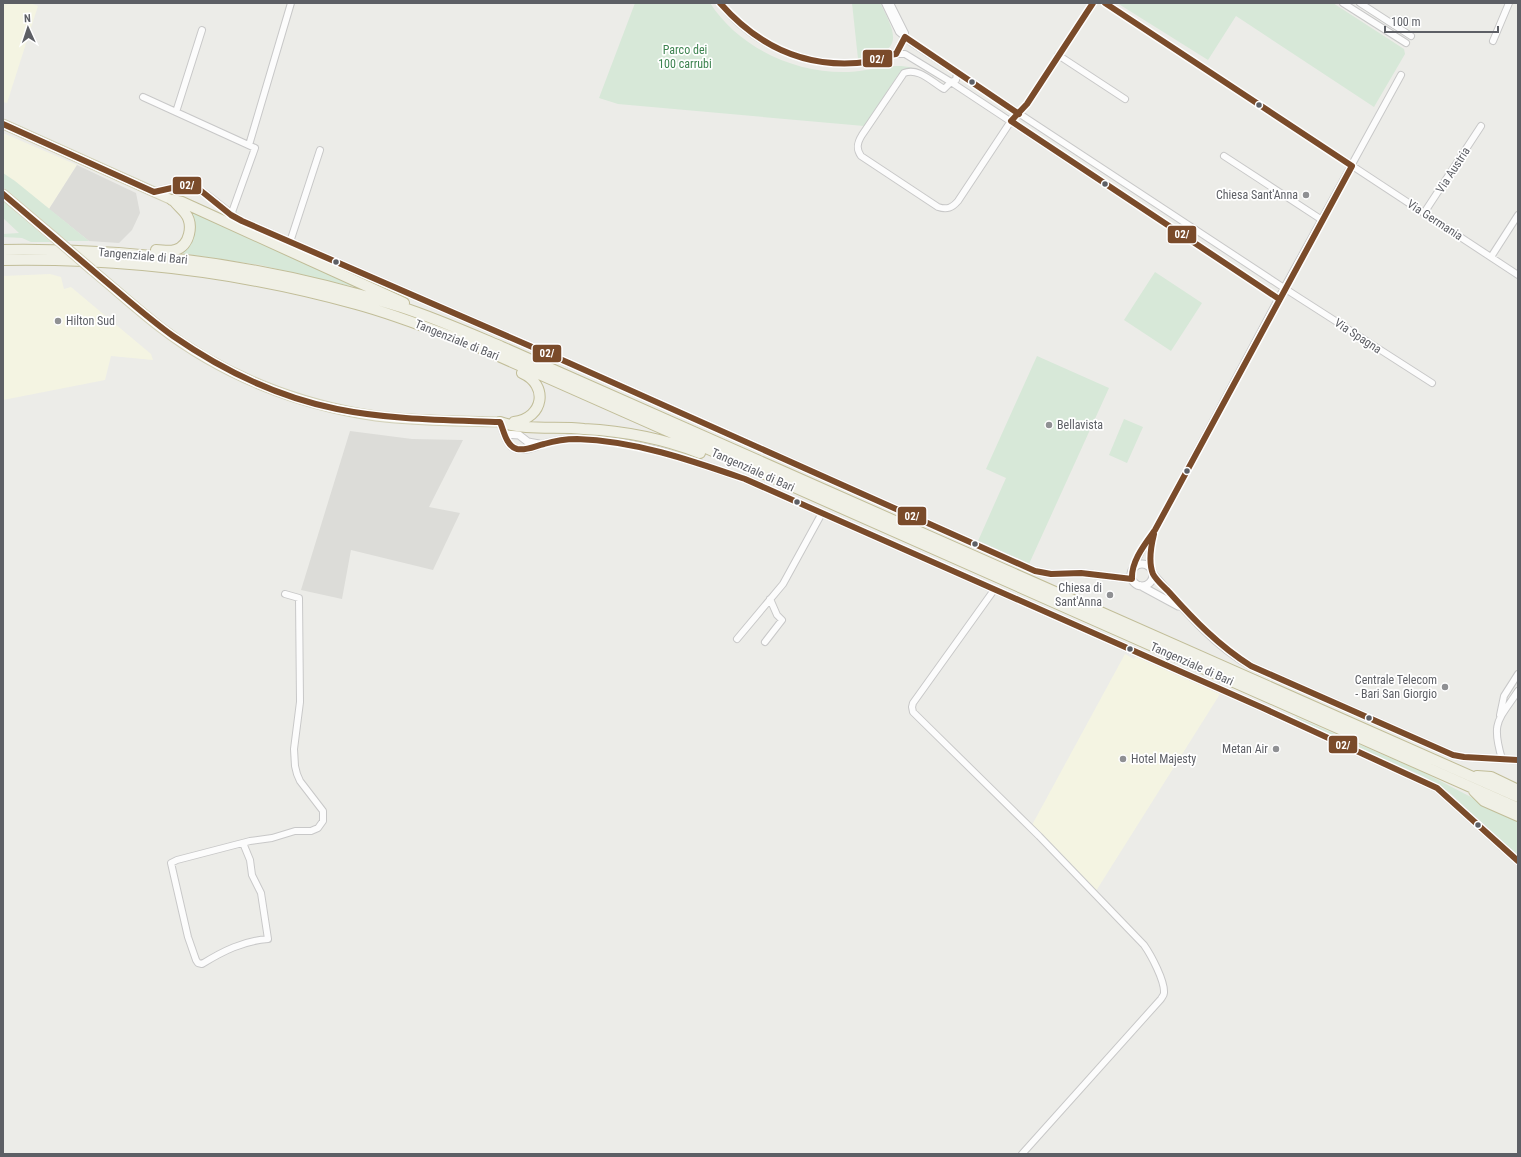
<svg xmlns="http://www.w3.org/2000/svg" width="1521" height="1157" viewBox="0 0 1521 1157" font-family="'Roboto Condensed',sans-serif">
  <rect width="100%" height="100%" fill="#ecece8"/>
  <path fill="#f4f4e2" d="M3,3H30L38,6L7,103L3,102Z
    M3,133L77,165L49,209L3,173Z
    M50,274L61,277L64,289L71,287L151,354L153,360L111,356L105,380L3,400V276Z
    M1125,654L1134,659L1136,656L1220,694L1096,891L1032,825Z"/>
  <path fill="#dcdcd8" d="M77,165L136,193L140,213L132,230L119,243L89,241L49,209Z
    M350,431L412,439L463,440L429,507L460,513L433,570L351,550L342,599L301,590Z"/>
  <path fill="#d7e8d8" d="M635,3H710C739,48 796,74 849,72C871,71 891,62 913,68L904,69L900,72L864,126L618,104L599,98Z
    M852,3H880C898,37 903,52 858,59Z
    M1117,3H1333L1404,49L1405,54L1374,107L1236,16L1208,60Z
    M3,173L15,181L89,241H67L3,187Z
    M3,201L51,242H31L22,238L3,237V234L19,233L3,218Z
    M190,211L368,290L260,265L180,253Z
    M1155,272L1202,303L1171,351L1124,320Z
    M1037,356L1109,388L1029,564L978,541L1006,478L986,469Z
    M1124,419L1143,427L1127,463L1109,455Z
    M1296,717L1423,772L1494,809L1518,819V857L1450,793L1423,776L1294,720Z"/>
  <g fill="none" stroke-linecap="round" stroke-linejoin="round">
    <g stroke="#c8c8c8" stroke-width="8">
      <path id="minor" d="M720,3C753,45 804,67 857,63C871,62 882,55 896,54L905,37V33L890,3
        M885,3L899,32L912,43L1284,288L1432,383
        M1105,3L1518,275
        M1343,3L1406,43
        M1360,3L1411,36
        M1493,41L1509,3
        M896,54H905L951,82L1279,299
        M1058,55L1125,99
        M957,73L956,80L951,82L944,89C932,82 918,67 904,73L862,135C857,143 856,149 861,156L938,207C947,210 952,208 958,201L1011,121L1027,104L1093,3
        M143,97L255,148L231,215
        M176,112L202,30
        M249,145L291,3
        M1224,156L1322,220
        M1424,213L1481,126
        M290,242L320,150
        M1491,257L1518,215
        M1134,567C1139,553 1147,541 1155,530L1284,288L1401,75
        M1151,568L1150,550L1154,534
        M994,590L913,703L912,707L913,712L1039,836L1144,945C1151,955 1165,981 1164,993C1164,995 1162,997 1161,999L1022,1154
        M737,639L783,584L822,513
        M765,642L782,620L777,615L770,599
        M1500,715L1504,696L1518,674
        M1502,759C1491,722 1498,721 1518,691
        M243,843L250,860L252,875L261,893L268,939C243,941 223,951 202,964L198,963L196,960L188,937L171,863L177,860L250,841L272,838L295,831H311L318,828L323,821V811L300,781L297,774L295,766L294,749L300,702L299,598L285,594"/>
    </g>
    <g stroke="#c8c8c8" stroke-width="9">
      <path id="tertiary" d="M154,192C165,190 180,184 191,186C202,188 228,214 242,221L569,363L1035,571L1051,574L1081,573L1132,579
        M500,422C504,431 506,447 517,449C525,451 535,447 543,444C555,441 567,438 579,439C638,440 690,460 745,479L1263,708L1437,788L1518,861
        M505,434L519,435L528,442L539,444
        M1131 575a11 11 0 1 1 22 0a11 11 0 1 1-22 0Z
        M1153,574C1182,607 1213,645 1251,666L1453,755L1464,757L1518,760
        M1141,586L1178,606"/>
    </g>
    <g stroke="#d2d0b8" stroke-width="11">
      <path id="primary" d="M3,124L172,200
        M3,194L54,237
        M92,270C115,289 137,309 160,327C222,375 298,405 376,416C417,421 459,421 500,422"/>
    </g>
    <g stroke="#c1bd98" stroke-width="12">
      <path id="trunk" d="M172,200L182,202L404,303
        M3,250C138,248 272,266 401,307C435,318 469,333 502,347L1518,797
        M156,250C162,250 169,252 175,250C190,246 194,224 185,213C182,209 177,205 174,201
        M3,260C122,258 241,272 356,304C397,315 436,331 476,346L1518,808
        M500,422C526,431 557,426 584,429C623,431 664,439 700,453
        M514,422C544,418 549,385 522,373
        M1477,776L1491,777L1518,790
        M1474,791L1484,801L1518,816"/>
    </g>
    <use href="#minor" stroke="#fcfcfc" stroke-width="6"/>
    <use href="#tertiary" stroke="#fcfcfc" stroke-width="7"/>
    <use href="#primary" stroke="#f2f2e9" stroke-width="9"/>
    <use href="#trunk" stroke="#f0f0e6" stroke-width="10"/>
    <g stroke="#d2d0b8" stroke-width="11" stroke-linecap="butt">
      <path id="primary-bridge" d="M54,237L92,270"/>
    </g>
    <use href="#primary-bridge" stroke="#f2f2e9" stroke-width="9"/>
    <g stroke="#fff" stroke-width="9">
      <path id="bus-1" d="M720,3C756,44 802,67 857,63C871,62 883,56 896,54L905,37L1019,114
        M1093,3L1027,104L1011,121L1279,299
        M3,124L154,192L185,185L192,186L200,190L231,215L242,221L569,363L1035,571L1051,574L1081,573L1132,579C1131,561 1145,544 1155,530L1352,166L1105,3
        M3,194C37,223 71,252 104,280C127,299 149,319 173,336C222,370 278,397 337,409C391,420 446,420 500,422C504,431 506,446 517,449C526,451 535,446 544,444C554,441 566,439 577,439C636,441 690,460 745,479L1263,708L1437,788L1518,861
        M1154,534C1151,546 1148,562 1153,574C1156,580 1164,587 1169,592C1194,620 1219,646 1251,666L1453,755L1464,757L1518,760"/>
    </g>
    <use href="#bus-1" stroke="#7a4b2a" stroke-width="6"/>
  </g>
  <g fill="#5d5f65" stroke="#fff" stroke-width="1.5">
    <circle cx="972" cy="82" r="3.5"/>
    <circle cx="1259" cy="105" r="3.5"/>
    <circle cx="1105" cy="184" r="3.5"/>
    <circle cx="336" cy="262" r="3.5"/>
    <circle cx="1187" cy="471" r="3.5"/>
    <circle cx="797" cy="502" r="3.5"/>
    <circle cx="975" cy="544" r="3.5"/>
    <circle cx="1130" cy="649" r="3.5"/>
    <circle cx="1369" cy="718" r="3.5"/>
    <circle cx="1478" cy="825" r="3.5"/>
  </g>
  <g fill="#8f9093" stroke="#fff" stroke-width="1.5">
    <circle cx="1306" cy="195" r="4"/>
    <circle cx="58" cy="321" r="4"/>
    <circle cx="1049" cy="425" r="4"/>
    <circle cx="1110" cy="595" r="4"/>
    <circle cx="1445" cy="687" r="4"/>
    <circle cx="1276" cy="749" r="4"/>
    <circle cx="1123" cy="759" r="4"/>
  </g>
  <g text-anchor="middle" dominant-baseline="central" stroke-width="3.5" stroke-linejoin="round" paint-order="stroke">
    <g font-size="12" fill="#3e8450" stroke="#fff">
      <text x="685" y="50">Parco dei<tspan x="685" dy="14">100 carrubi</tspan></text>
    </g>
    <g font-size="12" fill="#5d5f65" stroke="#fff">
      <text transform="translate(1453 170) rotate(-57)">Via Austria</text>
      <text transform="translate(1435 220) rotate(33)">Via Germania</text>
      <text transform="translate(143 256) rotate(5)">Tangenziale di Bari</text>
      <text transform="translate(1358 336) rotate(33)">Via Spagna</text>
      <text transform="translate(457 340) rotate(22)">Tangenziale di Bari</text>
      <text transform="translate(753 470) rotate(24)">Tangenziale di Bari</text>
      <text transform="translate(1192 664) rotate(24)">Tangenziale di Bari</text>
    </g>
    <g font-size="12" fill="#5d5f65" stroke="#fff" text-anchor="end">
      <text x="1298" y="195">Chiesa Sant'Anna</text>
      <text x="66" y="321" text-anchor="start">Hilton Sud</text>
      <text x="1057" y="425" text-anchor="start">Bellavista</text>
      <text x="1102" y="588">Chiesa di<tspan x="1102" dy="14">Sant'Anna</tspan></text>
      <text x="1437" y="680">Centrale Telecom<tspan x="1437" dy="14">- Bari San Giorgio</tspan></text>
      <text x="1268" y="749">Metan Air</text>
      <text x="1131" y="759" text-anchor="start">Hotel Majesty</text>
    </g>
  </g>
  <g stroke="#fff" stroke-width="1.5">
    <rect x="862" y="49" width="31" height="19" rx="4" fill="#7a4b2a"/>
    <rect x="172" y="176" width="30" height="19" rx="4" fill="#7a4b2a"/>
    <rect x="1167" y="225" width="30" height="19" rx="4" fill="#7a4b2a"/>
    <rect x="532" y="344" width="30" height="19" rx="4" fill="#7a4b2a"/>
    <rect x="897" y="506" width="30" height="20" rx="4" fill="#7a4b2a"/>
    <rect x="1328" y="735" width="30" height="19" rx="4" fill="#7a4b2a"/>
  </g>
  <g font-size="11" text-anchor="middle" font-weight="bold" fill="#fff">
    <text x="877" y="63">02/</text>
    <text x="187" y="189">02/</text>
    <text x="1182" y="238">02/</text>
    <text x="547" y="357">02/</text>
    <text x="912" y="520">02/</text>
    <text x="1343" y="749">02/</text>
  </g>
  <rect width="1521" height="1157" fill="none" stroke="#5d5f65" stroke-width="8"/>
  <g transform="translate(28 28) rotate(357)" stroke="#ffffff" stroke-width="3" paint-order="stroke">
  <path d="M0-3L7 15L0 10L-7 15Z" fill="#5d5f65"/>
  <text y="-6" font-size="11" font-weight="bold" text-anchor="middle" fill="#5d5f65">N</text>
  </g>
  <path d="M1385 26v6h113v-6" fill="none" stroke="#5d5f65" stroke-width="2"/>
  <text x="1391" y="26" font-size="12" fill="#5d5f65" stroke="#ffffff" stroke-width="3" paint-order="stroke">100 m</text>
</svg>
